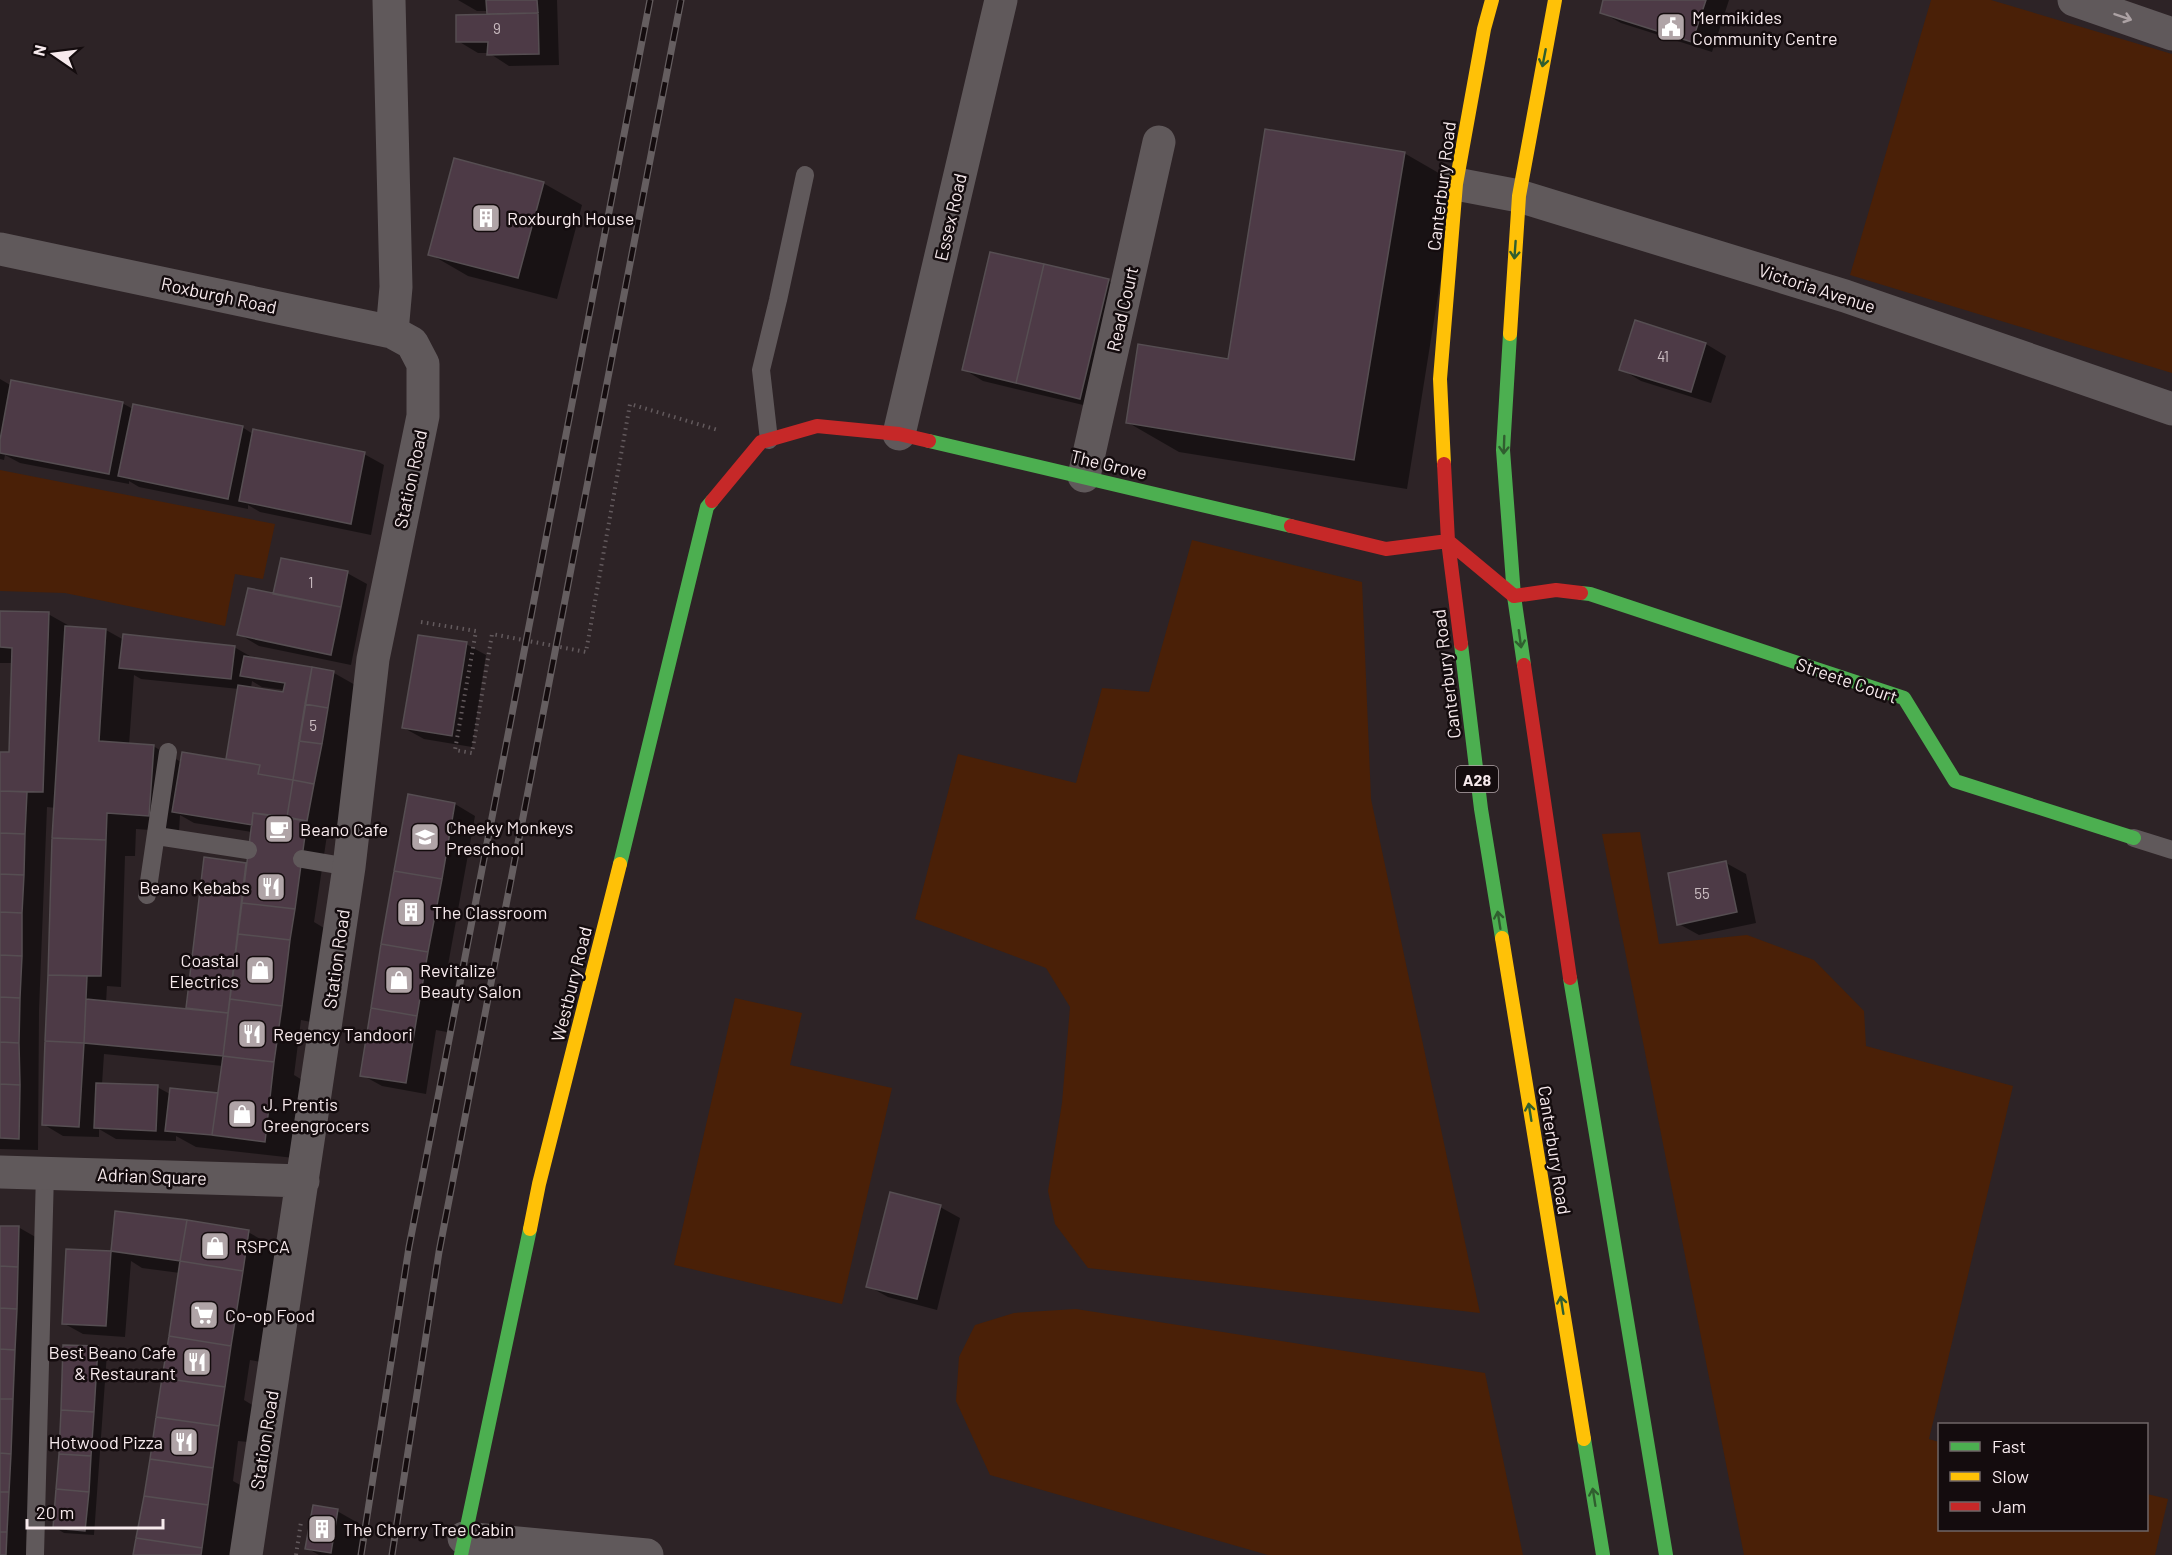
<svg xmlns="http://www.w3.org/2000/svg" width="2172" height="1555" viewBox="0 0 2172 1555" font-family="Barlow,sans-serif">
  <rect width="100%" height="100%" fill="#2d2326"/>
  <path fill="#4a2007" d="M1931,0H1991L2172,54V373L1850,275Z
    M0,470L275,524L263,579L235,574L225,626L65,593L0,591Z
    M1192,540L1362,582L1371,799L1480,1313L1088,1268L1055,1224L1048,1191L1062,1103L1070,1007L1046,968L915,919L958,754L1076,783L1102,688L1149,692Z
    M1640,832L1659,944L1747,935L1814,960L1864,1011L1866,1046L2013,1086L1929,1439L1939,1442L1940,1530H2146L2147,1494L2168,1499L2155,1555H1744L1602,834Z
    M735,998L802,1013L790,1065L892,1088L842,1304L674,1265Z
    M1076,1309L1485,1373L1523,1555H1268L990,1475L956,1401L959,1357L975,1325L1014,1313Z"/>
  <path fill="#0007" fill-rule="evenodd" d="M458,0H557L559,65L509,66L489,53H478L458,41L488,15V11H477Z
    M1605,0H1729L1712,52L1621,23L1601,12Z
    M1404,153L1456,183L1407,489L1179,452L1127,422L1230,360Z
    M543,183L582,205L557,299L468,276L430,254Z
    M1109,281L1129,292L1100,409L983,381L963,369Z
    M1706,344L1726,356L1711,403L1641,381L1621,369Z
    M0,379L12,386L122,403L133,409L242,427L253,434L364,454L384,465L371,535L260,512L248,505V509L139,487L129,481V484L20,463L5,455L4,460L0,459Z
    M347,573L367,584L351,665L259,646L239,634L274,595Z
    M0,612L48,614L73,628L106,630L124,640L234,647L255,659L334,673L364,690L337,837L327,835L314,922L324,928L311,1022L301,1020L294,1075L304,1081L294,1158L196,1147L176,1136V1141L116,1139L99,1129V1137L63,1136L43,1124L56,808L47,807L39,1010L38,1150L0,1149V753L10,754L13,663H0ZM134,675L141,679L239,689L227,761L181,762L153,746L129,745ZM252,681L262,687L285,690L284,694L251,688ZM180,815L194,823L252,832L247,865L205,859L187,1010L106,1003L107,986L121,987L125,856H135L136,829L179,832ZM104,1054L223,1066L220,1095L170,1094L157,1087L102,1084Z
    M466,644L486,655L472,747L424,739L404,728Z
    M410,796L455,804L475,816L448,965L458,971L447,1032L436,1030L426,1094L382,1086L362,1075Z
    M1726,863L1746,874L1756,923L1699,935L1679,924Z
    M940,1207L960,1218L937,1310L888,1297L868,1286Z
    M117,1213L248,1232L278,1249L261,1362L250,1360L244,1400L254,1406L248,1442L238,1441L233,1481L242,1486L232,1555H135L180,1273L142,1268L131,1261L125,1337L83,1334L63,1323L68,1251L112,1253Z
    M0,1227H18L39,1239L26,1555H0Z
    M98,1348L107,1353L94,1535L64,1533L54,1527Z
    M337,1511L367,1528L363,1555H319L307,1548Z"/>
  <path fill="#4d3a46" stroke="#564e52" stroke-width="1.5" d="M486,0H537L538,13L487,14Z
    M1603,0H1706L1692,42L1600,13Z
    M538,13L539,54L487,55L488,42H456V15Z
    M1265,129L1405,152L1354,460L1126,423L1138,344L1228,359Z
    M454,158L544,182L518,278L428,255Z
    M990,252L1044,264L1016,383L962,370Z
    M1044,264L1109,279L1080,399L1016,383Z
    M1635,320L1706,343L1691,392L1619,370Z
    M11,380L123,402L109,474L0,453V440Z
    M133,404L243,426L228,499L118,476Z
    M253,429L365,452L351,524L239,501Z
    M281,558L348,571L341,607L273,594Z
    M248,588L341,607L331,655L237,635Z
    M0,611L49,612L43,792L0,791V752H9L12,648L0,647Z
    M65,626L106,629L99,741L154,745L149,816L107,813L106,840L52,838Z
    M123,634L235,646L231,679L119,668Z
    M418,635L467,642L452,736L402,728Z
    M244,656L312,667L293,780L258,774L260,765L226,759L238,685L283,692L285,683L240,676Z
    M312,667L334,671L328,708L305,704Z
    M305,704L328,708L322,744L299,741Z
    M299,741L322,744L314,784L293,780Z
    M182,752L260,765L258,774L293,780L287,817L253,813L252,825L172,812Z
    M293,780L314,784L307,821L287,817Z
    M0,791L27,792L25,834L0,833Z
    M408,794L455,803L442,879L394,871Z
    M253,813L307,821L295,909L242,903Z
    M0,833L25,834L24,875L0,874Z
    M52,838L106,840L101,976L48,975Z
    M204,857L246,863L228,1013L186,1008Z
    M1726,861L1737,912L1677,925L1668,873Z
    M394,871L442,879L428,952L381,944Z
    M0,874L24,875L22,913L0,912Z
    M242,903L295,909L290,940L238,934Z
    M0,912L22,913V956L0,955Z
    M238,934L290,940L282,1006L230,999Z
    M381,944L428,952L417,1016L371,1008Z
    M0,955L22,956L20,998L0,997Z
    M48,975L87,976L84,1043L45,1041Z
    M0,997L20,998L19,1043L0,1042Z
    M86,999L228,1013L223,1056L84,1043Z
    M230,999L282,1006L274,1062L223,1056Z
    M371,1008L417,1016L406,1083L360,1076Z
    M45,1041L84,1043L79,1127L42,1125Z
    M0,1042L19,1043L20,1085L0,1084Z
    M223,1056L274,1062L265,1142L212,1135Z
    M96,1083L158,1085L156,1131L94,1128Z
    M0,1084L20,1085L19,1139L0,1138Z
    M170,1088L218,1093L212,1135L165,1131Z
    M890,1192L941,1205L917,1299L866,1287Z
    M115,1211L187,1220L180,1261L111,1251Z
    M187,1220L249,1230L243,1271L180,1261Z
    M0,1226H19L18,1267L0,1266Z
    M66,1249L111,1251L106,1326L62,1324Z
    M180,1261L243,1271L231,1346L169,1336Z
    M0,1266L18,1267L17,1309L0,1308Z
    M0,1308L17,1309L15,1350L0,1349Z
    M169,1336L231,1346L225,1387L162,1378Z
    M63,1345L98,1346L94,1412L61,1410Z
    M0,1349L15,1350L13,1399H0Z
    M162,1378L225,1387L219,1426L156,1417Z
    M0,1399H13L11,1454L0,1453Z
    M61,1410L94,1412L91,1456L59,1454Z
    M156,1417L219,1426L213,1468L150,1459Z
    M0,1453L11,1454L9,1492H0Z
    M59,1454L91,1456L89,1492L56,1489Z
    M150,1459L213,1468L208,1505L144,1496Z
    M56,1489L89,1492L85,1531L53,1528Z
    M0,1492H9L7,1532H0Z
    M144,1496L208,1505L202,1548L136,1538Z
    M313,1505L338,1509L331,1553L305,1549Z
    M0,1532H7L6,1555H0Z
    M136,1538L202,1548L201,1555H133Z"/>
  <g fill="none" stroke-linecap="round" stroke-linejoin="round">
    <path stroke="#635a5d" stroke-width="4" stroke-dasharray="1.5 4.5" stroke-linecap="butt" d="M421,622L476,631L455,750L472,753L492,634L586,652L630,404L718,430
      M296,1555L301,1522"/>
    <path stroke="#60595b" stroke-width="18" d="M769,440L761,370L778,300L805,175
      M157,836L248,850
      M2134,838L2172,850
      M302,859L349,867
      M147,895L168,752
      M35,1555L45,1173"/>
    <path stroke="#60595b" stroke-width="33" d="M389,0L396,287L392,332
      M2074,0L2172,34
      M1456,184L1519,196L1845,296L2172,409
      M0,249L392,332L412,343L423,364V416L373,659L349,867L246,1555
      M899,434L1001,0
      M1084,476L1159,142
      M0,1172L303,1181
      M464,1538L647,1555"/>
    <path stroke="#4caf50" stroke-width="14" d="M1510,334L1503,450L1514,596L1524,665
      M929,441L1291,526
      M1581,593L1590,594L1904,698L1955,781L2134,838
      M1461,644L1481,809L1502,938
      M620,864L707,507L712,501
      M1570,978L1666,1555
      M1584,1439L1603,1555
      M461,1555L530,1229"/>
    <path stroke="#ffc107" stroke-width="14" d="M1510,334L1519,196L1555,0
      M1444,464L1440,379L1456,184L1484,29L1492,0
      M1502,938L1584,1439
      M530,1229L539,1184L620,864"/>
    <path stroke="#c62828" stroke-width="14" d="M1444,464L1448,541L1461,644
      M712,501L761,442L817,426L899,434L929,441
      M1291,526L1386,549L1448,541L1514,596L1556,590L1581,593
      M1524,665L1570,978"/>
    <g stroke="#655e60" stroke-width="7">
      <path id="rail" d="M361,1555L409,1247L650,0
        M392,1555L439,1252L681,0"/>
    </g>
    <use href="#rail" stroke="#140c0e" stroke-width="4.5" stroke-dasharray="14" stroke-linecap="butt"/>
  </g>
  <defs><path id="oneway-shaft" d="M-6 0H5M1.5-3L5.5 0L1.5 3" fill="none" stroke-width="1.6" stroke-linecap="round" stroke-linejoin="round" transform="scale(1.5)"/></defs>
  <use stroke="#aca2a4" href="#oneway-shaft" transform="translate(2123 17) rotate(19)"/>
  <g stroke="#305e2f">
    <use href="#oneway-shaft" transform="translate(1544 58) rotate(101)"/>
    <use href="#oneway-shaft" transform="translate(1515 250) rotate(94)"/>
    <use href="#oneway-shaft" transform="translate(1504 445) rotate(92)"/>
    <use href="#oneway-shaft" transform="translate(1520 639) rotate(82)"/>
    <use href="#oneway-shaft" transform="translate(1499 920) rotate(-99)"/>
    <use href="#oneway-shaft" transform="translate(1530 1112) rotate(-99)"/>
    <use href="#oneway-shaft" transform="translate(1562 1305) rotate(-99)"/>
    <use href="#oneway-shaft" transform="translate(1594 1497) rotate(-99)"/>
  </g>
  <defs>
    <g id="civic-square" transform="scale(1.5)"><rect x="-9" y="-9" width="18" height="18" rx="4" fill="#b0a4a7" stroke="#140c0e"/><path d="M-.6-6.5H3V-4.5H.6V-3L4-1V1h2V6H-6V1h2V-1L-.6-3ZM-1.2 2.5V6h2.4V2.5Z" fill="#fff"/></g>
    <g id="building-square" transform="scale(1.5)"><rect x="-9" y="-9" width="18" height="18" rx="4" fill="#b0a4a7" stroke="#140c0e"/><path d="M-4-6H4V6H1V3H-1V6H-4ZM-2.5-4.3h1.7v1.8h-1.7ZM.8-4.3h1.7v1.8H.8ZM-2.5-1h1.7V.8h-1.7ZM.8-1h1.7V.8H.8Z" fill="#fff"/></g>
    <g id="cafe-square" transform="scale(1.5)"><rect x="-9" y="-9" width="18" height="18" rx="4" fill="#b0a4a7" stroke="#140c0e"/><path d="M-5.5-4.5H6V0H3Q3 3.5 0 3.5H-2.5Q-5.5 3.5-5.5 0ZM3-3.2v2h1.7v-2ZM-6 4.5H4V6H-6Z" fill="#fff"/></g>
    <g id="school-square" transform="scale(1.5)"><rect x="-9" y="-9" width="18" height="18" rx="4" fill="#b0a4a7" stroke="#140c0e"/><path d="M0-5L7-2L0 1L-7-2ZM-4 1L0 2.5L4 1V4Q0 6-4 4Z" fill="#fff"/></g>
    <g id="restaurant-square" transform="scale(1.5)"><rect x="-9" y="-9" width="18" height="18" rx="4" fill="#b0a4a7" stroke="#140c0e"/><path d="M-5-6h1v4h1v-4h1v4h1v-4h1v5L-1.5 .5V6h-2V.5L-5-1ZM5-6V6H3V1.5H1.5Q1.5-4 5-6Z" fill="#fff"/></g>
    <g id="shop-square" transform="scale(1.5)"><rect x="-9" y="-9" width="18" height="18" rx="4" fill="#b0a4a7" stroke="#140c0e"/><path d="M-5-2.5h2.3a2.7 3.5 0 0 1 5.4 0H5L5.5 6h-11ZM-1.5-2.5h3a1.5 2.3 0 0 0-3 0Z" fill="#fff"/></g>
    <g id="supermarket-square" transform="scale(1.5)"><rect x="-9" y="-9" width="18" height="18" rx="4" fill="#b0a4a7" stroke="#140c0e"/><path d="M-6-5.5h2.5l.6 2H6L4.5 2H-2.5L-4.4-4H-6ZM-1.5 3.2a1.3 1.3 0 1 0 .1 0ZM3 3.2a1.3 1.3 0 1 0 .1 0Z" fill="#fff"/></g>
  </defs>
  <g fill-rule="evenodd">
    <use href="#civic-square" x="1671" y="27"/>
    <use href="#building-square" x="486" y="218"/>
    <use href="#cafe-square" x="279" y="829"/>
    <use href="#school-square" x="425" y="837"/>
    <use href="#restaurant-square" x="271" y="887"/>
    <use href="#building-square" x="411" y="912"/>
    <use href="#shop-square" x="260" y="970"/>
    <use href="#shop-square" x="399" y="980"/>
    <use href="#restaurant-square" x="252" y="1034"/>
    <use href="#shop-square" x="242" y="1114"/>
    <use href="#shop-square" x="215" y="1246"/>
    <use href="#supermarket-square" x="204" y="1315"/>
    <use href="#restaurant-square" x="197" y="1362"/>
    <use href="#restaurant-square" x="184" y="1442"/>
    <use href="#building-square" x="322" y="1529"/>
  </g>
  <g text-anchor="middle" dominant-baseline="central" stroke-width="5" stroke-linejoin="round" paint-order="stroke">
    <g font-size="15" fill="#ccbec3">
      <text x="497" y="28">9</text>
      <text x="1663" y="356">41</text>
      <text x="311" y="582">1</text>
      <text x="313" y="725">5</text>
      <text x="1702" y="893">55</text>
    </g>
    <rect fill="#140c0e" stroke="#b3a7aa" stroke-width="1.5" x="1456" y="766" width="42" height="26" rx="4.5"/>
    <g font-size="16" font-weight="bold" fill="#f7eaed">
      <text x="1477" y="779">A28</text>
    </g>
    <g font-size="18" fill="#f7eaed" stroke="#140c0e" text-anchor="start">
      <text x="1692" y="17">Mermikides<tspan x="1692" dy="21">Community Centre</tspan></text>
      <text x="507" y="218">Roxburgh House</text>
      <text x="446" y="827">Cheeky Monkeys<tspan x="446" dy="21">Preschool</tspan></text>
      <text x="300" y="829">Beano Cafe</text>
      <text x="250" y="887" text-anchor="end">Beano Kebabs</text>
      <text x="432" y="912">The Classroom</text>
      <text x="239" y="960" text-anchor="end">Coastal<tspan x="239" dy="21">Electrics</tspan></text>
      <text x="420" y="970">Revitalize<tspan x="420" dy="21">Beauty Salon</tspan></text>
      <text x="273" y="1034">Regency Tandoori</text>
      <text x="263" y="1104">J. Prentis<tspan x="263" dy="21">Greengrocers</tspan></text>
      <text x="236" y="1246">RSPCA</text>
      <text x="225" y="1315">Co-op Food</text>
      <text x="176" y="1352" text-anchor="end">Best Beano Cafe<tspan x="176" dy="21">&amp; Restaurant</tspan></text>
      <text x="163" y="1442" text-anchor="end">Hotwood Pizza</text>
      <text x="343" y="1529">The Cherry Tree Cabin</text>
    </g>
    <g font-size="18" fill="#f7eaed" stroke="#140c0e">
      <text transform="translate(1441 186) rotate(-83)">Canterbury Road</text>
      <text transform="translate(950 217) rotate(-77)">Essex Road</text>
      <text transform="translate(1817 288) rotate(18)">Victoria Avenue</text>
      <text transform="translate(219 295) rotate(12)">Roxburgh Road</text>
      <text transform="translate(1122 309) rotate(-77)">Read Court</text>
      <text transform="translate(1109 464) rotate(13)">The Grove</text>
      <text transform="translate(410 479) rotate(-78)">Station Road</text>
      <text transform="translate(1446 674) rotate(-97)">Canterbury Road</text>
      <text transform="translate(1847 680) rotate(19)">Streete Court</text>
      <text transform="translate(336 959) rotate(-82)">Station Road</text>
      <text transform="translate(571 984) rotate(-76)">Westbury Road</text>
      <text transform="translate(1555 1150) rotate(81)">Canterbury Road</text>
      <text transform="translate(152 1176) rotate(2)">Adrian Square</text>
      <text transform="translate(264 1440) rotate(-81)">Station Road</text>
    </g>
  </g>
  <rect x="1938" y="1423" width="210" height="108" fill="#140c0e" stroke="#6f6567" stroke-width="1.5"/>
  <rect x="1950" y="1442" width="30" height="9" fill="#4caf50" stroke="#6f6567" stroke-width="1.5"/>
  <text x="1992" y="1453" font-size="18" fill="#f7eaed">Fast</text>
  <rect x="1950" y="1472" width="30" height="9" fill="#ffc107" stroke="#6f6567" stroke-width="1.5"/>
  <text x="1992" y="1483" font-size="18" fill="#f7eaed">Slow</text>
  <rect x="1950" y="1502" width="30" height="9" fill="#c62828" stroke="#6f6567" stroke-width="1.5"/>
  <text x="1992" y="1513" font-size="18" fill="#f7eaed">Jam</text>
  <g transform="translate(54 54) rotate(284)" stroke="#140c0e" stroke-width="4.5" paint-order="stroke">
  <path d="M0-4.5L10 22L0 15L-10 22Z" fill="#f7eaed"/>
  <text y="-9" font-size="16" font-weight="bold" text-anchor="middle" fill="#f7eaed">N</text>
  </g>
  <path d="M27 1519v9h136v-9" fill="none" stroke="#f7eaed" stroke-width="3"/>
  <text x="36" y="1519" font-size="18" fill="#f7eaed" stroke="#140c0e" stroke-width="4.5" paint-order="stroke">20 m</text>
</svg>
